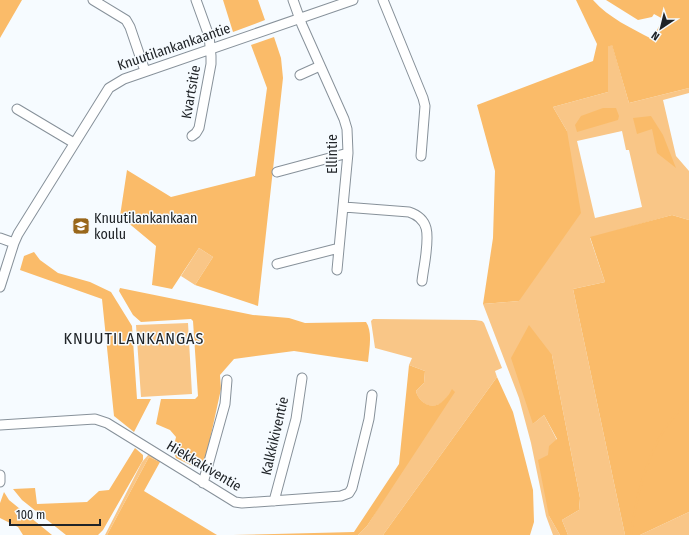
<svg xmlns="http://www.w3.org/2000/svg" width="689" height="535" viewBox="0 0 689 535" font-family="'Fira Sans Condensed',sans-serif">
  <rect width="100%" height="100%" fill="#f6fbff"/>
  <path fill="#f9c687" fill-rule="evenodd" d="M612,44L629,103L689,88V93L663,100L676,156L689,171V220L672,215L590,238L605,282L573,289L625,535H568L562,520L579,510L580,498L552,355L533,424L544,415L557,440L549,516L560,535H553L546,516L531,443L519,398L483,304L519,301L567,131L553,107L608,92V47ZM622,131L626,150H629L642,207L595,218L577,141Z
    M199,248L213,257L195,285L181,276Z
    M373,319L475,320L482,321L484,323L502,368L495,371L497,377L383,535H358L367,526L452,390C450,393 447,398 444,401C433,411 419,404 416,391L424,383L425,371L409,365L412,358L375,348L371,321Z
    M188,323L192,394L141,397L136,325Z
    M149,454L161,460L160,462L149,457L107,535H105L142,462Z
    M689,512V535H640Z"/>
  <path fill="#fabb69" d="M0,0H22L0,38Z
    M223,0H258L265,20L233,32Z
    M576,0H593C609,18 631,28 652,39L663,19L654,14L652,17L638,20L606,0H689V88L629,103L612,45L608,47V92L553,107L567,131L581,213L519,301L483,304L493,238L495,171L477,105L593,61L597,44Z
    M274,37L281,58L283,78L258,306L195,285L213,257L199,248L172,289L152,285L156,246L120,216L127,170L171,197L255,176L267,88L251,45Z
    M603,108H616L619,116L618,120L577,132L575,125L581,116Z
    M651,116L663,135L676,168L657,153L652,129L637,134L633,118Z
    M672,215L689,220V512L640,535H625L573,289L605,282L590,237Z
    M34,252L40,260L58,273L90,282L111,292L132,326L137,399H151L134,432L114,416L102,299L20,270L24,256Z
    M120,288L253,315L289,318L305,323L366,322C373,332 369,350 368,362L294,351L234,359L220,375L221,389L203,471L176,458L173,450L176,437L170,430L156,424L161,399H195L198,396L193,321L191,319L141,322L133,315L119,291Z
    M529,325L552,355L580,498L579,510L562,520L568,535H560L549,516L538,460L548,455L549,446L557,439L544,415L533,424L511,358Z
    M409,365L425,371L424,383L416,391C419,404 434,411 444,400C447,397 450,393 452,389L455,392L367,526L358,535H233L354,532L399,464Z
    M497,377L513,412L533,490L534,522L530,535H383Z
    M135,448L143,455V460L103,530L98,535H66L22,500L13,489L35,488L37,504L87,502L99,491L109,490Z
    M149,457L160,462L144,491L217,535H107Z
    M4,492L9,500L52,535H23L18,527L0,518V503Z"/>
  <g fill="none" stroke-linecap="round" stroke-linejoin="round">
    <path stroke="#fabb69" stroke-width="2" d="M631,535C635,502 646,458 664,430C671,419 681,409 689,399"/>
    <g stroke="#87919a" stroke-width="11">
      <path id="minor" d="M93,0L126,20L130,27L145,71
        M293,0L302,25L344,119L347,129L348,153L337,270
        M383,0L423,98L425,106L421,156
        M300,75L320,66
        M17,109L74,143
        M192,136L196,133L199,128L211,64V56L209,36L196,0
        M277,172L348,153
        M344,207L409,212C430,219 428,235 426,253C425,263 423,272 422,281
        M0,238L14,243
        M277,264L339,248
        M0,287L14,243L18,234L109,88L124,79L353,0
        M0,425L95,419L107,423L235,502L242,503L341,496L349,493L352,488L369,419L372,395
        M0,475V482
        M203,483L225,404L227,380
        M274,501L296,419L302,378"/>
    </g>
    <use href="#minor" stroke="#fff" stroke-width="9"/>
  </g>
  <defs>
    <g id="school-square" transform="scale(0.9)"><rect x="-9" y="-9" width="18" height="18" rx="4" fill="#99671b" stroke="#f6fbff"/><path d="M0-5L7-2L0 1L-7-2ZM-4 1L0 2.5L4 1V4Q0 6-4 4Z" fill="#fff"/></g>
  </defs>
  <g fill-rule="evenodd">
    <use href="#school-square" x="81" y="226"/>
  </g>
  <g text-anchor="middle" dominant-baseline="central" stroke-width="3" stroke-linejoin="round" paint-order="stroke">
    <g font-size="14" fill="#202428" stroke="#f6fbff">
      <text transform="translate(174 47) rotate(-19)">Knuutilankankaantie</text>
      <text transform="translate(191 92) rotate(-80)">Kvartsitie</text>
      <text transform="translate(332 154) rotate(-90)">Ellintie</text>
      <text transform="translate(275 436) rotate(-77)">Kalkkikiventie</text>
      <text transform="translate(204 466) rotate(31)">Hiekkakiventie</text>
    </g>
    <g font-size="14" fill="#202428" stroke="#f6fbff" text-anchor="start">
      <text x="94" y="218">Knuutilankankaan<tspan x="94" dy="16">koulu</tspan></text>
    </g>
    <g font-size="16" letter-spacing="1" fill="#202428" stroke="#f6fbff">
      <text x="134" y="338">KNUUTILANKANGAS</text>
    </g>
  </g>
  <g transform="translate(661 28) rotate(215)" stroke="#f6fbff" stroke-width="3" paint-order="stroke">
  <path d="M0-3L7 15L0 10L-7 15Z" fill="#202428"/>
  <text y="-6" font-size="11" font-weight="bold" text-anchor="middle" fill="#202428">N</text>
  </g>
  <path d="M10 519v6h90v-6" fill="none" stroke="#202428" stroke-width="2"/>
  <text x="16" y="519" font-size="12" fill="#202428" stroke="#f6fbff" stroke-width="3" paint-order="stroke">100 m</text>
</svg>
